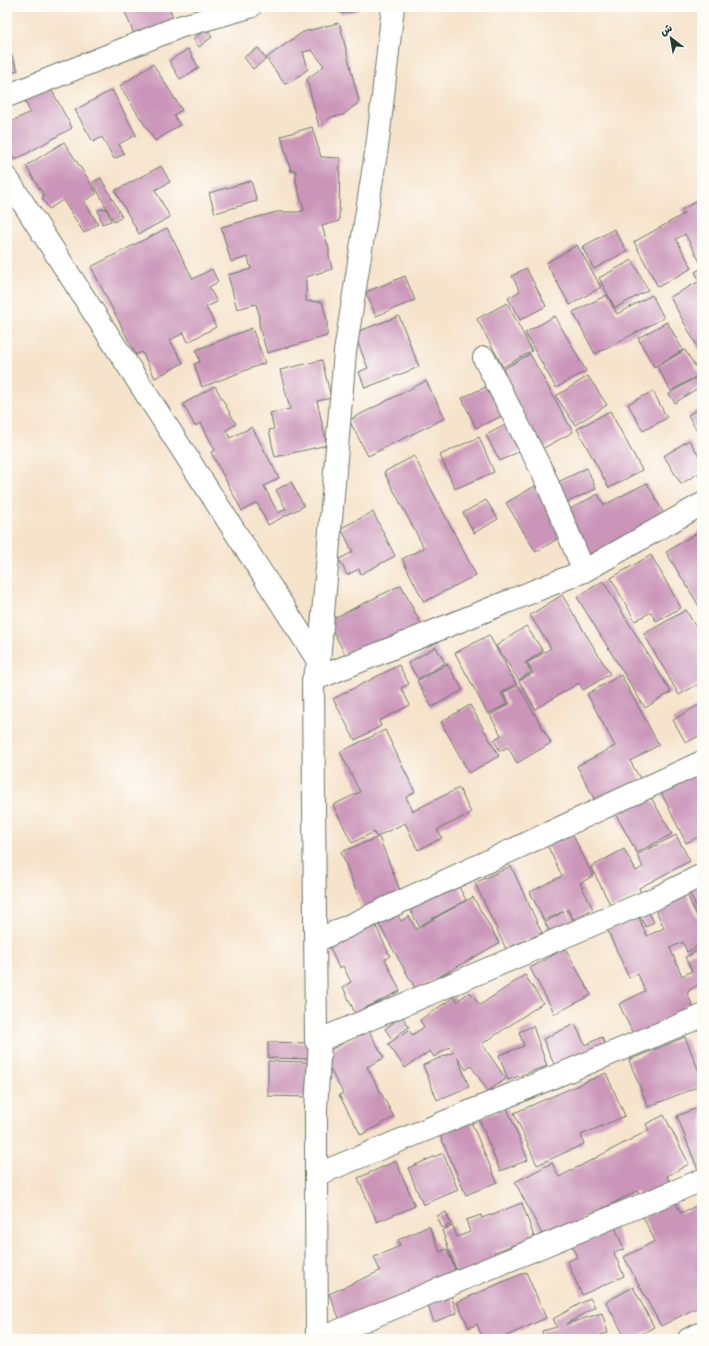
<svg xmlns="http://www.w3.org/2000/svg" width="709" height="1346" viewBox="0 0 709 1346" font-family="Delius,'Playpen Sans Arabic',sans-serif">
  <rect width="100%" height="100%" fill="#fdfcf7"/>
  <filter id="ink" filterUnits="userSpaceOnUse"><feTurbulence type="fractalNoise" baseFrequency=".025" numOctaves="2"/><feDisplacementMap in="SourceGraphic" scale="8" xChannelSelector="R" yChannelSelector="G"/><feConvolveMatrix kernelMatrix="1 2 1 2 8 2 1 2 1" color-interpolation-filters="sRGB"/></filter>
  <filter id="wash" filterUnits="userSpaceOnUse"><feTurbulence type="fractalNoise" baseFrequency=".012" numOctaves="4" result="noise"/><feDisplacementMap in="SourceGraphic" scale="16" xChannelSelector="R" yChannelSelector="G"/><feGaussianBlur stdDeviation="0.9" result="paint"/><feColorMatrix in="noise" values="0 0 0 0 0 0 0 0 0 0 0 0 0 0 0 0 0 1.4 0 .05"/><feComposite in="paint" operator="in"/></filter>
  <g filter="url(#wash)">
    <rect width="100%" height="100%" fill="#f6e3cb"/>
    <g id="blocks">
      <path fill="#ca95b9" d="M123,7H169L175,22L136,39Z
        M339,7H357L358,11L341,14Z
        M338,23L340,25L359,102L343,115L331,117L319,127L307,79L324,66L312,50L303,52L308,69L291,82L285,84L266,58L303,32Z
        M207,29L212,37L199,47L193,39Z
        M7,45L18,70L7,75Z
        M258,48L266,59L253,69L244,57Z
        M188,49L199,68L180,79L169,61Z
        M153,64L182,110L174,115L180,125L155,141L120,86Z
        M50,87L72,128L15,160L7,146V124L30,112L25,101Z
        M112,90L136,135L119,144L124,154L114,159L102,137L93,142L75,110Z
        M312,127L321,157L340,158L339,221L322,226L329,249V256L332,269L306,277V301L322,302L327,321V336L267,353L259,325V314L256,304L237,309L228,275L251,269L248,257L231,262L221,227L277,212H299L304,210L296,182V171H291L281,136Z
        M64,142L97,193L84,201L98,224L84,233L63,200L49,209L42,198L44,196L26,166Z
        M161,166L170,182L155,190L170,217L139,234L115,191Z
        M101,178L122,217L114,222L93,182Z
        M251,181L257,201L215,213L209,193Z
        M699,200L702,206V260L700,262L685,234L676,239L692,268L658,287L634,242L684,214L681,210Z
        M106,208L111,221L102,224L98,210Z
        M167,228L193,279L212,269L218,282L209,287L217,302L206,307L216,327L188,342L184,333L170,340L183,363L155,378L142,352L136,355L91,267Z
        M614,229L627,251L594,269L582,247Z
        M577,245L601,287L570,305L546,263Z
        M632,260L648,290L615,308L599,278Z
        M526,268L546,306L520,320L508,298L520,291L512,276Z
        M702,268V355L670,297L700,281L695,272Z
        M405,276L415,300L376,316L366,292Z
        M607,295L617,314L652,295L664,318L595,354L573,312Z
        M507,303L532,351L503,367L477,319Z
        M399,316L419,367L365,388L359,372L368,368L354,333Z
        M555,316L586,371L556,388L525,333Z
        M667,322L683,350L654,367L638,338Z
        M252,328L265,363L202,387L194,364L200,362L196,350Z
        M685,350L700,374L671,391L657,367Z
        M530,354L573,432L542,449L500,371Z
        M322,360L331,398L317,401L327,445L275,457L269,430L274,429L270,413L290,409L280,370Z
        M588,376L607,405L575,425L556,396Z
        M698,376L702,382V385L675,403L669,394Z
        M426,381L445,418L368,456L349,420Z
        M494,383L509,413L476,428L462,398Z
        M215,386L236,424L226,430L230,438L252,427L279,478L264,486L278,513L286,509L276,490L291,482L304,506L268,525L257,503L242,511L211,452L215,450L201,423L195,426L183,404Z
        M653,391L667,418L643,431L628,404Z
        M702,407V440L688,415Z
        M610,411L642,470L609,488L577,429Z
        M513,421L526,448L500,461L486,435Z
        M479,437L494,472L455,489L440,455Z
        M689,440L702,461V471L681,484L664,456Z
        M414,456L476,575L424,602L402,559L424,548L384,472Z
        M587,468L596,489L563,504L554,484Z
        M647,483L670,525L591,557L566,511L598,494L604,505Z
        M535,486L565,534L536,552L506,503Z
        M486,500L498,519L474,533L463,513Z
        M373,512L395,556L361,574L359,569L347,575L339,559L353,552L341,528Z
        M702,530V611L666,552Z
        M651,555L681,608L656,621L651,612L635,621L611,578Z
        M603,581L671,692L645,708L577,597Z
        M401,585L421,624L348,660L328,621Z
        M562,595L610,674L583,690L579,683L535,709L519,681L533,673L527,663L551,648L530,615Z
        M686,610L702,638V682L679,695L644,634Z
        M526,626L543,651L525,663L531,672L519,680L496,646Z
        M489,635L516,684L501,693L507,704L488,714L455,653Z
        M436,647L445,663L418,679L408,663Z
        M447,664L463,690L432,707L417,681Z
        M399,665L409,684L401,688L410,705L379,721L381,726L355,740L333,699Z
        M621,675L659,745L630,761L641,780L597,804L577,766L615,746L587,694Z
        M518,685L551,743L517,763L508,747L500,751L494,740L501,735L490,715L509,704L503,693Z
        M702,703V734L686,743L673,720Z
        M470,705L499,756L469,773L441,722Z
        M385,730L415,792L406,797L413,811L459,788L471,813L437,830L442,838L418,850L405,823L376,837L374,832L352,843L333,805L360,792L340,752Z
        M702,773V792L698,795L702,804V835L686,843L655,780Z
        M649,794L672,834L637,853L615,813Z
        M571,831L593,876L580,883L593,909L573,919L568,909L566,910L573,920L551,934L545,923L564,911L544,921L530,892L562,876L546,843Z
        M676,835L690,861L639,888L641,893L612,908L591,867L624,849L636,871L643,867L637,855Z
        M379,837L403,898L365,913L341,852Z
        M511,866L542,933L506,949L475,883Z
        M454,878L466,900L419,926L407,904Z
        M702,885V921L689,891Z
        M687,894L702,928V949L701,945L687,952L683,942L670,948L682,976L692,971L685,957L698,950L702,958V983L689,990V992L687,993L695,1011L635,1038L619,1004L645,991L638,974L629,978L606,927L637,913L647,936L664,928L655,908Z
        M473,897L499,943L416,990L376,919L394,909L401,921L409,916L416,929Z
        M647,910L654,922L646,927L639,915Z
        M372,918L390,956L385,959L400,991L355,1013L343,987L351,982L343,966L339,968L326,939Z
        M565,948L591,995L555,1014L530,968Z
        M525,975L543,1003L482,1044L506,1079L488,1091L471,1066L466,1070L457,1056L469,1087L437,1100L423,1065L454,1052L450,1047L434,1057L430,1051L405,1068L388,1044L409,1030L412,1035L424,1027L420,1020L454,997L457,1001L470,992L480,1005Z
        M402,1016L409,1027L392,1039L385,1029Z
        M575,1024L585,1045L602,1037L606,1047L556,1069L543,1039Z
        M533,1026L547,1066L508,1080L499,1055L524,1046L519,1032Z
        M368,1029L384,1058L367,1067L394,1117L361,1135L339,1095L343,1093L322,1055Z
        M685,1037L702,1079V1085L648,1107L629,1060Z
        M268,1042L310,1043V1059L268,1058Z
        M268,1061L307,1062L306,1097L268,1096Z
        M606,1073L625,1116L581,1135L584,1144L537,1165L514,1113Z
        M702,1106V1178H701L677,1116Z
        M507,1108L528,1160L500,1171L479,1119Z
        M664,1115L689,1164L667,1176L672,1186L643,1201L637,1191L544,1238L515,1182L552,1163L559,1177L649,1130L646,1124Z
        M470,1120L497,1182L466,1195L439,1133Z
        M443,1153L458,1190L423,1205L408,1168Z
        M396,1161L415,1206L377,1222L358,1178Z
        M675,1201L681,1213L702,1203V1305L661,1326L624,1257L655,1241L643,1217Z
        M522,1203L537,1245L517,1252L514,1245L494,1252L497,1261L458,1276L442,1230L453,1226L457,1237L470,1232L466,1220L481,1215L482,1218Z
        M446,1212L451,1224L442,1228L437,1216Z
        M614,1225L624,1249L614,1253L624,1276L582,1295L567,1261L577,1257L571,1244Z
        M429,1226L440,1252L447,1249L456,1272L343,1327L329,1294L380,1271L374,1257L400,1246L398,1240Z
        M526,1272L546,1318L500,1339H483L477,1324L469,1328L457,1302Z
        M633,1287L654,1327L633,1339H626L606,1302Z
        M449,1289L457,1313L434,1322L425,1298Z
        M590,1298L595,1307L566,1324L602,1313L608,1333L600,1335L601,1338L597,1339H544L542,1331L557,1327L553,1319Z"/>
    </g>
  </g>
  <g filter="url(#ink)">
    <use href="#blocks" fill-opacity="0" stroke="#6a7769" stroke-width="1"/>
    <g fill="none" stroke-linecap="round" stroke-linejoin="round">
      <g stroke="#6a7769" stroke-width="24">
        <path id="minor" d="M7,96L179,27L250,7
          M7,178L319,662L313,680L316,1041L320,1040L316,1109V1175L317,1339
          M484,358L543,473L584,571
          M319,662L345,352L378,140L393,7
          M313,680L584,571L702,504
          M316,941L702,762
          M320,1040L658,897L702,875
          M316,1175L702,1016
          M319,1339L702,1180
          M689,1339L702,1333"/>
      </g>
      <use href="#minor" stroke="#fff" stroke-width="22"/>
    </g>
  </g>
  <rect width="709" height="1346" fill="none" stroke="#fdfcf7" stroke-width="24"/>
  <g transform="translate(671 38) rotate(329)" stroke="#fdfcf7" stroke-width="3" paint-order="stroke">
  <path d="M0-3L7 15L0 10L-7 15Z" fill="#1f3d34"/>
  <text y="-6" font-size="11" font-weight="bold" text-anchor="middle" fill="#1f3d34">ش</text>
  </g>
</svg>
